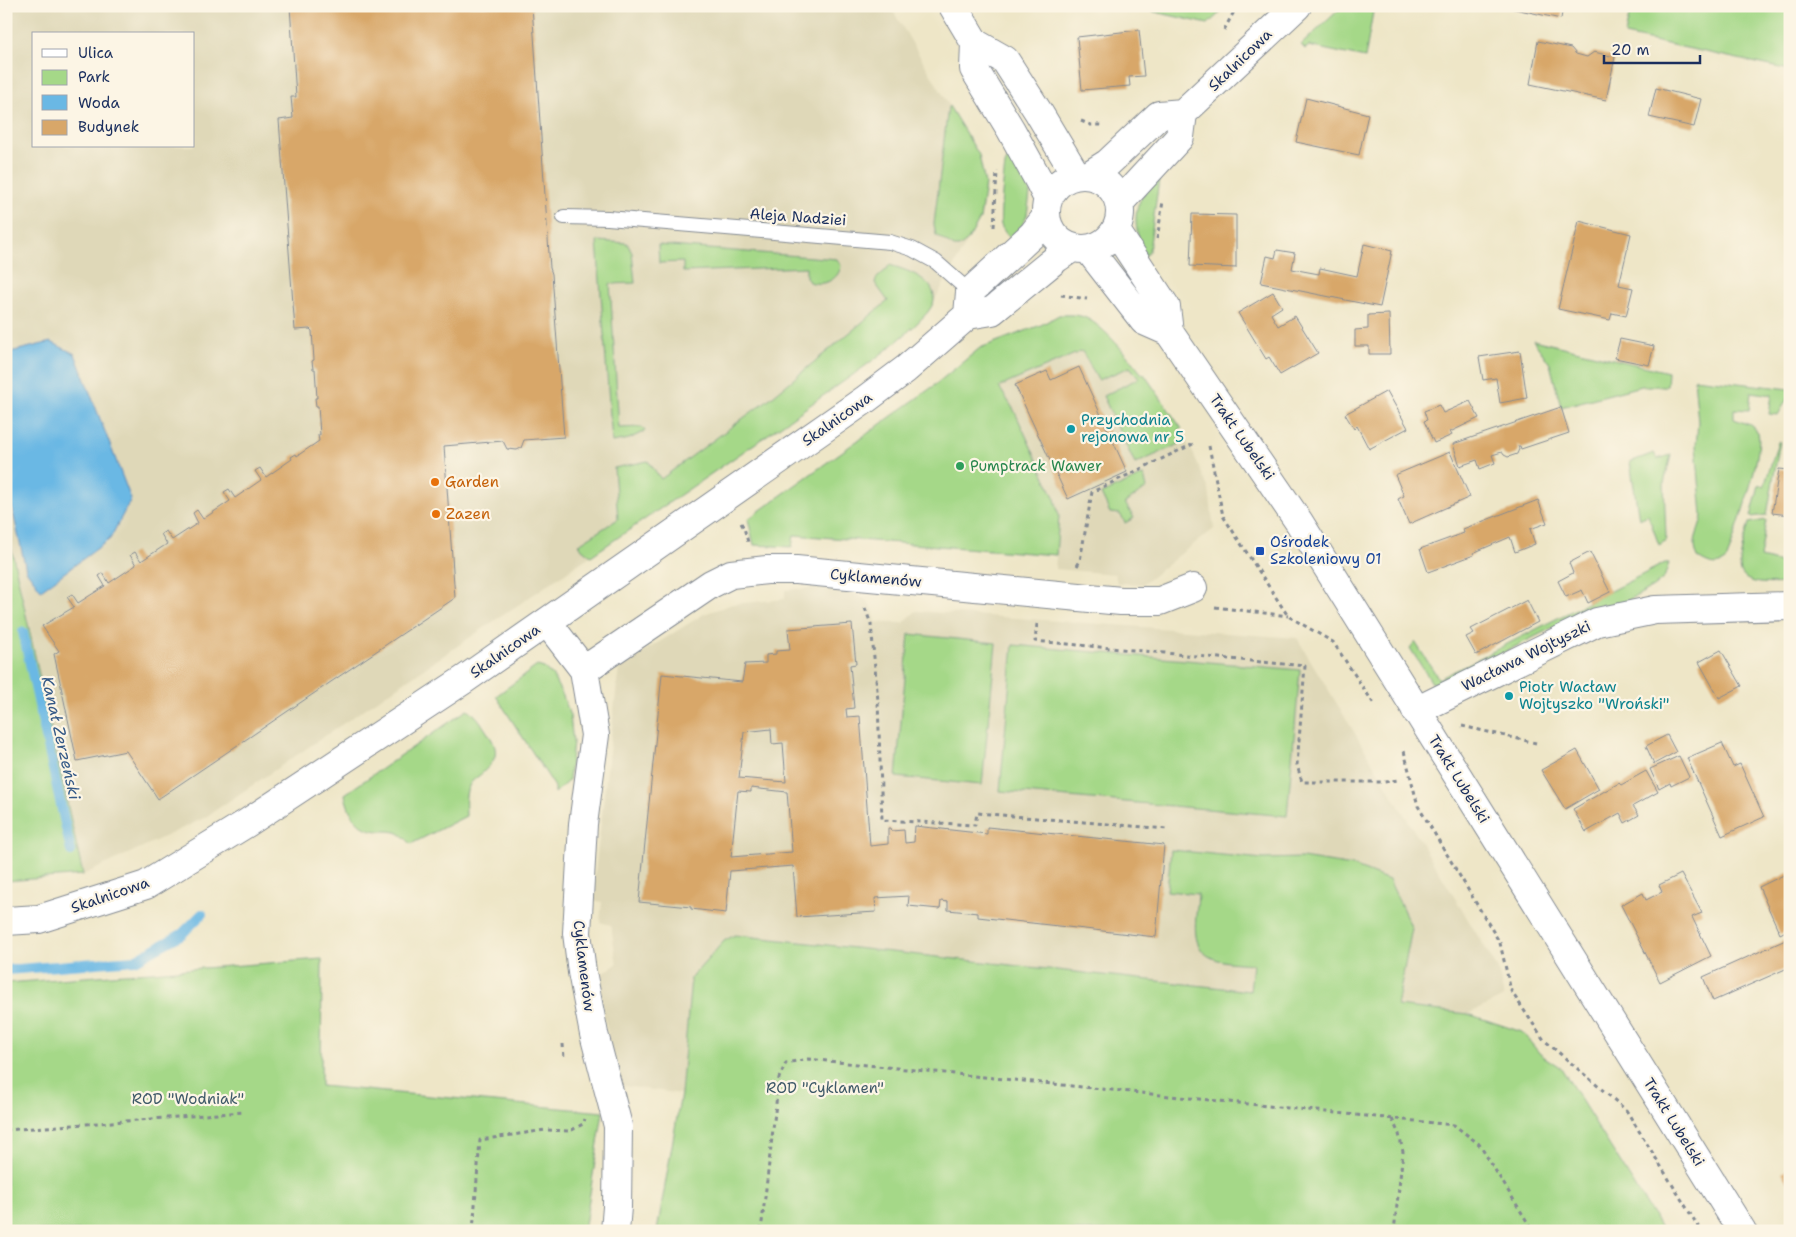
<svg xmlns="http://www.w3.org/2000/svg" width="1796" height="1237" viewBox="0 0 1796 1237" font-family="'Shantell Sans',sans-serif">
  <rect width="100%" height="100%" fill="#fcf5e5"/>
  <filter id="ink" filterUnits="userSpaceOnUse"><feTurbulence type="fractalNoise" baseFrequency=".02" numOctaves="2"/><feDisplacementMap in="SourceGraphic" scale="10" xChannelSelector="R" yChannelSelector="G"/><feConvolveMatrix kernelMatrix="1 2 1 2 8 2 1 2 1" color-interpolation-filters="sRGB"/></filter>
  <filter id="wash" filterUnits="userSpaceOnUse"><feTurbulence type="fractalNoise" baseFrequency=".0096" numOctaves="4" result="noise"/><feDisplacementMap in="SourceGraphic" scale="20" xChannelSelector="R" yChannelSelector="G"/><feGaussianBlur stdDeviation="1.12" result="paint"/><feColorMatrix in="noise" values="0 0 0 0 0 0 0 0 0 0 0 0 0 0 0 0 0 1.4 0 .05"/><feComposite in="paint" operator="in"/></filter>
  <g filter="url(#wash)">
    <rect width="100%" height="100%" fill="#eee6c7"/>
    <path fill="#dfd8b8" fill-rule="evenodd" d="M6,6H890L979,155L985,184L983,207L980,219L928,312L914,326L873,359L752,446L204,818L83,875L6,524ZM34,34H194V146H34Z
      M1109,339L1178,427L1193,453L1209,490L1214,529L1183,552L1143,584L1117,583L1115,574L1055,569L1059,516L1014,410L994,380Z
      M811,588L848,590L859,595L868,602L873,610L876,622L903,623L916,611L1297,638L1498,969L1504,997L1468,1014L1397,1006L691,978L681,1094L618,1085L598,984L603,973L617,964L611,925L600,922L602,902L592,900L619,667L704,614L733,604L785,599V590Z"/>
    <path fill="#a5d888" stroke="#608473" d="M1129,6H1227L1208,24Z
      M1343,6H1374L1365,58L1309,46L1305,49L1301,45Z
      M1631,6H1790V70L1625,35Z
      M949,106L979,155L985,184L980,219L968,240L959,247H954L936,235L934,224L948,107Z
      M1011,155L1028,182L1030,194L1027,215L1022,226L1010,238C1006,234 1003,230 1001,225C999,220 1004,172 1005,165C1006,162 1009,158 1011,155Z
      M1159,180L1149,251L1145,256C1137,238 1131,215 1142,197C1145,191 1154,185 1159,180Z
      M597,241L627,243L632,253L635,283L610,284L619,428L642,427L645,431L629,439L612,442Z
      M658,245L837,259L841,266C838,281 823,286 809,282L806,277V267L683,272V262L659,263Z
      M889,265C904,269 936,279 934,300C933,305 930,309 927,313C896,347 848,378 810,405C738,456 664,506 591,556L582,549L579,544L618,519L614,468L648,461L661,479L773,396L888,301L875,283L876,279L887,269Z
      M1059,315C1068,315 1078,314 1086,318C1105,327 1129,358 1142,374H1144L1182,429L1179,431L1186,441L1135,464L1103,396L1139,378L1130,367L1098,380L1082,351L999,387L1014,410L1055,499L1059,516L1056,555L794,535L792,547L754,545L748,519L931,388L980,348L1041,325Z
      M1533,340L1668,372L1667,386H1641L1561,407L1550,364Z
      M1694,378L1790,389V394L1778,415L1769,414L1772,395L1751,392L1749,410L1734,409V419L1750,425L1758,432C1764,455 1735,533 1727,559C1717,569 1708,564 1698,558C1690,538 1700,534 1702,515L1696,446L1698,422Z
      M1780,441L1767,515L1751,517L1759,485L1764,487L1778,442Z
      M1654,453L1657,459L1671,455L1664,483L1666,538L1665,541L1659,545L1648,515L1639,519L1630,462Z
      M1144,475L1147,488L1125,503L1134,518L1125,523L1120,514L1110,513L1101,494Z
      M1766,520L1760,558L1790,565V583C1728,587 1736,572 1749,523Z
      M6,524L83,875L6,881Z
      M1665,563H1669L1664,578L1653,587L1625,602L1597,608L1548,630L1446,682L1432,683L1410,648L1415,642L1439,679Z
      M909,634L996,643L982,785L896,777Z
      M1013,645L1300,670L1287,816L1000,791Z
      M537,666L544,668L552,675L563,696L570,716L573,742L569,780L555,793V787L496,696Z
      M467,710C477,714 481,723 487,732C501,752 497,760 480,775C476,778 471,781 469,786C464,795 466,806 466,816L411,844C407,840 402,834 396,832C388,830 379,832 372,830C356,827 347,808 345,794Z
      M1171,850L1263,859L1302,858L1353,866L1389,880L1412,928L1397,1006L1468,1014L1522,1032L1540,1054L1561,1068L1663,1231H657L681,1094L691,978L724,941L735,935L1250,991L1253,964C1242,963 1229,963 1218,960C1186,951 1197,919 1198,894L1167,891Z
      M322,959L321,1086L603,1112L584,1231H6V983Z"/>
    <path fill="#6ab8e4" stroke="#4274a1" d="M51,342L75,354L131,499L110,539L41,590L26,570L6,481V353Z"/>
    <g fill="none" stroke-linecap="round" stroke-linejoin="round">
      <path stroke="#6ab8e4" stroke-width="10" d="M23,632L71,851
        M6,970L135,960L182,934L202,914"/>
    </g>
    <g id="blocks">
      <path fill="#d8a769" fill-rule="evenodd" d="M290,6H532L550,268L552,274L564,437L524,440L521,448L517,450L507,449L503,441L444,446L455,598L158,799L126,751L77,761L54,654L59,651L42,626L74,607L67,597L72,594L78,603L105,586L99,576L103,573L109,583L136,565L130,555L135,552L141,561L167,544L161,534L166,531L172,540L198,523L193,513L197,510L203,519L230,501L224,492L229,489L235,498L261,480L255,471L260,468L266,477L292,459L291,457L296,454L297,456L319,441L318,435H320L318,406H316L315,398H317L315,369H313L312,361L314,360L312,331L310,329L295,330L279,120L293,118L291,97H296Z
        M1501,6H1563L1561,19Z
        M1139,30L1144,76L1129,77L1130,86L1082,90L1077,37Z
        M1538,41L1571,48L1576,54L1587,57L1594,52L1615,57L1606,100L1530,84Z
        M1656,88L1701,99L1694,127L1649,117Z
        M1306,98L1368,114L1359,155L1296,142Z
        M1192,214L1236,215V268L1190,266Z
        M1579,221L1631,234L1619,285L1633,288L1626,316L1612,313L1610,320L1558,309Z
        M1364,244L1392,251L1380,307L1261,283L1267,256L1275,258L1277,250L1295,253L1292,269L1319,274L1320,268L1357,276Z
        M1273,292L1282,307L1271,314L1278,326L1295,316L1318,353L1280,375L1269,357L1266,359L1238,313Z
        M1389,314L1390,354H1369V346H1355V330L1368,329V315Z
        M1620,339L1654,346L1649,365L1615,358Z
        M1520,351L1527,398L1500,403L1496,378L1483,380L1479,357Z
        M1079,367L1127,472L1068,499L1015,385L1047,371L1051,380Z
        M1387,391L1408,428L1369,449L1357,426L1354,429L1345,414Z
        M1470,401L1479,418L1450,432L1452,435L1434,443L1424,421L1427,420L1424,411L1439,405L1443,413Z
        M1561,407L1569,433L1521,449L1520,446H1518L1519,449L1517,454L1508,457L1504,455L1502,452L1492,455L1495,463L1480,469L1477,460L1460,466L1453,444Z
        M1450,452L1470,497L1409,524L1398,499L1404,496L1395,475Z
        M1779,469L1790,470V515L1772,513Z
        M1538,500L1547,523L1530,529L1535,544L1515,552L1510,537L1473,553L1474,555L1428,572L1420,549L1464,533L1463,529Z
        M1590,552L1610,592L1588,603L1582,590L1566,597L1558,581L1573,573L1569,563Z
        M1527,600L1538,622L1476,655L1466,637L1474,633L1471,629Z
        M852,624L856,664L850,665L854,708L846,709L847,717L860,716L870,846L888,844V828H890L891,831L904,830L905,843L914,842L915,826L987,834V827L1164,845L1156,937L978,917V913L948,910V902L941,901L940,909L908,906L909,896L875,898L876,912L797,917L793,866L730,871L726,913L691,909V907L639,902L662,674L742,682L745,664L766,663V655L776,654V651L790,650L788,629ZM771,729L772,744L783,743L786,782L739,778L744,732ZM751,788L787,792L792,852L731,857L738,791L751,792Z
        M1721,650L1742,686L1719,698L1699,662Z
        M1667,735L1676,752L1654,764L1646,746Z
        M1722,743L1733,767L1740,764L1764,817L1722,836L1687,758Z
        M1577,750L1599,789L1565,809L1541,770Z
        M1679,756L1689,777L1671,786L1670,783L1659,789L1650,769Z
        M1646,771L1658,792L1633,806L1639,815L1625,823L1620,813L1586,832L1573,809L1619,783L1621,785Z
        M1790,872V929L1780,934L1759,887Z
        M1681,874L1702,913L1692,917L1711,956L1660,982L1621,905L1643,893L1646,900L1662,892L1659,885Z
        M1790,938V967L1713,1001L1703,977Z
        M1790,1168V1186L1782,1172Z"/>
    </g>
  </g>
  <g filter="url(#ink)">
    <use href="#blocks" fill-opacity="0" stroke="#848a92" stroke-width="1"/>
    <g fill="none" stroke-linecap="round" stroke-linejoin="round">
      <g stroke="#848a92" stroke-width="16">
        <path id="service" d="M564,217L608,218L890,242L912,249L936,262L970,292"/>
      </g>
      <g stroke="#848a92" stroke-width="30">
        <path id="minor" d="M547,622L584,670L595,735L583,824L577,933L582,972L594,1034L618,1126L617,1207L615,1231
          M584,670L711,584L731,574L767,570H796L1121,601H1160L1193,588
          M1416,711L1597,622L1655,610L1790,606"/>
      </g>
      <g stroke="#848a92" stroke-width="30">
        <path id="tertiary" d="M953,6L975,43L1005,60L1039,113L1076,175
          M975,43L974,69L1011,130L1039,181L1048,199
          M1046 212a37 37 0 1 1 74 0a37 37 0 1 1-74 0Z
          M1089,175L1108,163L1159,115L1183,113L1297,6
          M1119,203L1180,137L1183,113
          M1116,231L1166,307L1169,332L1299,522L1742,1231
          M1088,249L1144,321L1169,332
          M968,315L970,292L1033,234L1046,217
          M6,921L39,919L146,885L247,823L465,679L866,399L906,369L968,315L992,311L1057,258L1072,248"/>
      </g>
      <path stroke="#848a92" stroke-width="3" stroke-dasharray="4 4" stroke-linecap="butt" d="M1224,30L1237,6
        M1081,121L1091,125H1102
        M994,227L997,171
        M1157,239L1163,201
        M1061,295L1087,299
        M1209,446L1223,516L1288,616L1333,642L1374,704
        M741,523L744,528L748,542
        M1077,566L1080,561L1092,492L1193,444
        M1215,607L1288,616
        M865,608L871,624L878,701L882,820L975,825L977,813L1167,829
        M1037,624L1035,641L1305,666L1297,765L1302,782H1384L1399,780
        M1462,726L1536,743
        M1404,751L1418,806L1500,943L1511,991L1544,1040L1626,1110L1701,1231
        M563,1044L564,1059
        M1392,1119L1399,1134L1403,1152L1394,1231
        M6,1130L244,1112
        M473,1231L480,1140L545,1130L570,1131L583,1124L585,1119
        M761,1231L779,1078L786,1063L808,1059L1454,1125L1479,1144L1533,1231"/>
      <use href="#service" stroke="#fff" stroke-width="14"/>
      <use href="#minor" stroke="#fff" stroke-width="28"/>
      <use href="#tertiary" stroke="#fff" stroke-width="28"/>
    </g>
  </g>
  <g fill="#0f9aa8" stroke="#fcf5e5" stroke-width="2">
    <circle cx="1071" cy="429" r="5"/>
    <circle cx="1509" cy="696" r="5"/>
  </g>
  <circle fill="#2e9e5b" stroke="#fcf5e5" stroke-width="2" cx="960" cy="466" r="5"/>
  <g fill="#e8710a" stroke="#fcf5e5" stroke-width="2">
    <circle cx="435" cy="482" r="5"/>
    <circle cx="436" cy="514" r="5"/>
  </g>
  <rect fill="#1a4fb4" stroke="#fcf5e5" stroke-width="2" x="1255" y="546" width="10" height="10" rx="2.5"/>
  <g text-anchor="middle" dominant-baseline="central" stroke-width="4.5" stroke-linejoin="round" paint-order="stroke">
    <g font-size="15" fill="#1b2f5e" stroke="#fcf5e5">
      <text transform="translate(1240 60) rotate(-44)">Skalnicowa</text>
      <text transform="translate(798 217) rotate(4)">Aleja Nadziei</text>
      <text transform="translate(837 419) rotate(-35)">Skalnicowa</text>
      <text transform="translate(1242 437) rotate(55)">Trakt Lubelski</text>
      <text transform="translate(876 578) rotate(5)">Cyklamenów</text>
      <text transform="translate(505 651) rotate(-35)">Skalnicowa</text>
      <text transform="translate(1526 656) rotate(-26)">Wacława Wojtyszki</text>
      <text transform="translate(1459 779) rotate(58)">Trakt Lubelski</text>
      <text transform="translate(110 895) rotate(-19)">Skalnicowa</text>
      <text transform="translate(584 966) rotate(83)">Cyklamenów</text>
      <text transform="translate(1674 1122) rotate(58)">Trakt Lubelski</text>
    </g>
    <g font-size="15" fill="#0d838f" stroke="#fcf5e5" text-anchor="start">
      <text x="1081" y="420">Przychodnia<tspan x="1081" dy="17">rejonowa nr 5</tspan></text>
      <text x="1519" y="687">Piotr Wacław<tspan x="1519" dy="17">Wojtyszko "Wroński"</tspan></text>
    </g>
    <g font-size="15" fill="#27864d" stroke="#fcf5e5" text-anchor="start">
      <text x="970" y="466">Pumptrack Wawer</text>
    </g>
    <g font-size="15" fill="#c56008" stroke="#fcf5e5" text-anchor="start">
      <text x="445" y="482">Garden</text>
      <text x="446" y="514">Zazen</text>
    </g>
    <g font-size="15" fill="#164399" stroke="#fcf5e5" text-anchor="start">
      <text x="1270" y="542">Ośrodek<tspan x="1270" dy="17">Szkoleniowy 01</tspan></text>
    </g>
    <g font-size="15" fill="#3e5968" stroke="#fcf5e5">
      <text x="825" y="1088">ROD "Cyklamen"</text>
      <text x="188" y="1099">ROD "Wodniak"</text>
    </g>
    <g font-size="16" font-style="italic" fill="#335886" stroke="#fcf5e5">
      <text transform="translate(61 738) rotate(77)">Kanał Zerzeński</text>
    </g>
  </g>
  <rect width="1796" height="1237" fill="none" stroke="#fcf5e5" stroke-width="25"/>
  <rect x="32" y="32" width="162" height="115" fill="#fcf5e5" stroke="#a2a6af"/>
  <rect x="42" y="49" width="25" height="8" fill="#ffffff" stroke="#a2a6af"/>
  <text x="78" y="58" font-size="15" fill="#1b2f5e">Ulica</text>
  <rect x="42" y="70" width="25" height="15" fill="#a5d888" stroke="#a2a6af"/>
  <text x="78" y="82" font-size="15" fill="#1b2f5e">Park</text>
  <rect x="42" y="95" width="25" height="15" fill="#6ab8e4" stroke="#a2a6af"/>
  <text x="78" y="108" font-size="15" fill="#1b2f5e">Woda</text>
  <rect x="42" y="120" width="25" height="15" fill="#d8a769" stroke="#a2a6af"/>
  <text x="78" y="132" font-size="15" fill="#1b2f5e">Budynek</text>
  <path d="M1604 55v8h96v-8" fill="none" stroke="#1b2f5e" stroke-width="2.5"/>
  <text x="1611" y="55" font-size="15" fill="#1b2f5e" stroke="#fcf5e5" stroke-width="4" paint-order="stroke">20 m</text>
</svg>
